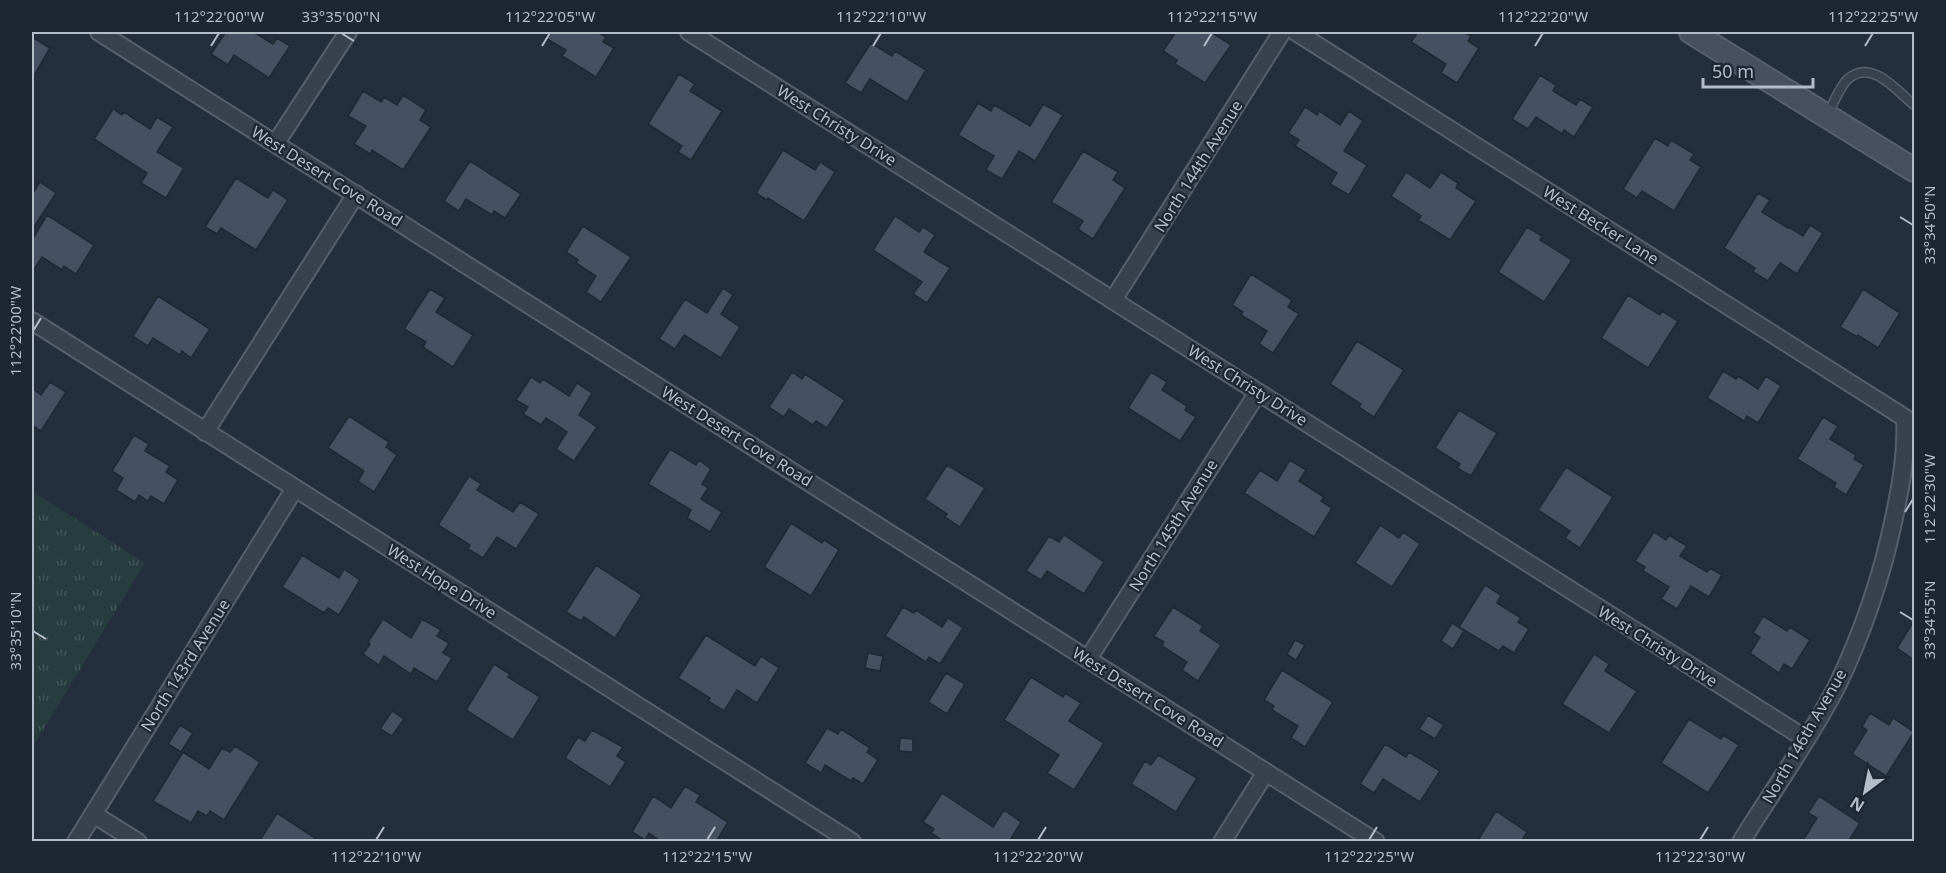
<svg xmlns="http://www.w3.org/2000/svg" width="1946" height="873" viewBox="0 0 1946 873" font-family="'Noto Sans',sans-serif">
  <defs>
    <pattern id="grass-tufts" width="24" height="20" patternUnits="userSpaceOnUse" patternTransform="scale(1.5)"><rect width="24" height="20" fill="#263c3f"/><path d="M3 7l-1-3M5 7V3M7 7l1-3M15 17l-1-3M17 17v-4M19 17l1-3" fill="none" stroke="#435659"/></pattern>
  </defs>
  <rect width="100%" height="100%" fill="#242f3e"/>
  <path fill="url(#grass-tufts)" d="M32,491L145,563L32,748Z"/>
  <path fill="#455162" stroke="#1f2835" stroke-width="1.5" d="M226,32H253L273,44L277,38L290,46L269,78L234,55L228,65L211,54Z
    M552,32H597L606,37L603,42L614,48L596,77L562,56L566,50L547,39Z
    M1176,32H1211L1231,45L1205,83L1175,64L1177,60L1163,51Z
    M1418,32H1464L1471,36L1468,41L1479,48L1457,83L1441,73L1446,64L1411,42Z
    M32,37L50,48L32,79Z
    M871,43L892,56L895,51L926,70L907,102L870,79L861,93L845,83Z
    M679,74L695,84L690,91L722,111L691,160L678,152L682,146L648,124Z
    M1540,75L1556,85L1553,91L1576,105L1580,99L1593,107L1574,137L1564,130L1562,134L1536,117L1528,129L1512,119Z
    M363,91L381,102L384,97L397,105L403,95L426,110L420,120L431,127L403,170L372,150L370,154L354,144L366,126L348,116Z
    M978,103L991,111L994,105L1030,126L1043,104L1063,115L1035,161L1019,151L1002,179L986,170L994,156L958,135Z
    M1305,107L1317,115L1319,111L1340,125L1349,111L1363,121L1344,151L1367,165L1349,195L1330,184L1337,173L1295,146L1299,140L1288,133Z
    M113,109L122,115L124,112L150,129L157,117L173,127L157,152L184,168L166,198L141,183L147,173L94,139Z
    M1655,138L1668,146L1671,140L1694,154L1690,160L1701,167L1674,211L1642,191L1637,198L1623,189Z
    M783,150L815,170L820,162L835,172L804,221L768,198L767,200L756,193Z
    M1083,151L1118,172L1113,180L1125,188L1093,239L1078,229L1083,221L1051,202Z
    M470,161L521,194L505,218L494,211L492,215L466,199L459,211L444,201Z
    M1406,172L1430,188L1441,172L1458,183L1456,188L1476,201L1450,240L1418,220L1421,216L1391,196Z
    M236,178L268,198L273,190L288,200L256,250L221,228L217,234L205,227Z
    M40,182L56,193L32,230V194Z
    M1758,193L1770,200L1762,212L1788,228L1789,227L1803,236L1810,225L1823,233L1797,274L1780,263L1768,281L1753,272L1755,268L1724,248Z
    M47,215L94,245L76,274L64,266L62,270L42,257L32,273V240Z
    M895,216L919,232L923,227L935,235L924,252L950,268L927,303L913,294L922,282L873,250Z
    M583,226L631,257L601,302L586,292L596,276L576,263L578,260L566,252Z
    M1527,227L1542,236L1540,240L1572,260L1544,302L1498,272Z
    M1251,274L1292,300L1288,307L1299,314L1273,353L1259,344L1267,331L1241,315L1243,312L1232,305Z
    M723,288L733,295L721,314L740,327L721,358L684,335L675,349L659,339L685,299L707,313Z
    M430,289L445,298L436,312L473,335L453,367L423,347L426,342L404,329Z
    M1863,289L1900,313L1878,348L1858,335L1857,337L1840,327Z
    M1628,295L1660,315L1662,311L1678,321L1648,368L1601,338Z
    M158,296L210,329L191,358L182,351L180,355L153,338L148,346L133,336Z
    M1357,341L1404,370L1374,417L1359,407L1361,404L1330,384Z
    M1723,371L1736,379L1738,376L1758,389L1766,376L1781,386L1758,423L1747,416L1744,421L1707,398Z
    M792,372L802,379L805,374L845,400L827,428L816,421L813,425L789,409L784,417L769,407Z
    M1151,372L1167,382L1162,390L1187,406L1185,410L1196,417L1180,441L1128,408Z
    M531,377L540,383L543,379L569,396L577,383L592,393L579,415L597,427L574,461L556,449L567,432L546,418L541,425L523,414L528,407L516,400Z
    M50,382L66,392L41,431L32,425V388L41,395Z
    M1459,410L1497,433L1471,476L1457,468L1460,464L1435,448Z
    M349,416L389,442L386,447L397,455L374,492L358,481L364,471L328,448Z
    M1823,417L1838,426L1830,439L1856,455L1854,459L1864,465L1846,495L1834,487L1836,483L1797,459Z
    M134,435L149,444L145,451L170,466L166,472L178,480L164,504L151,496L148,501L139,495L135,502L116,490L123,478L112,471Z
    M670,449L696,465L699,460L711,469L702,484L708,488L701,499L722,512L710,532L687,518L691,510L648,484Z
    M1290,460L1306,470L1299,481L1324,497L1321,501L1332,508L1314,537L1244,493L1260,470L1277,481Z
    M947,465L985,488L960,527L945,517L947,514L925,499Z
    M1566,467L1613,497L1580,548L1565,538L1570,531L1538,510Z
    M469,476L481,484L477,490L513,512L520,502L539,514L516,549L497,537L483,558L468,549L470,545L438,525Z
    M791,523L822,543L824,540L839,550L811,596L764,567Z
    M1380,525L1399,538L1403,532L1420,544L1392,587L1355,563Z
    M1654,532L1666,540L1669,535L1687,546L1680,556L1707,572L1710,568L1722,575L1709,597L1691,586L1677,609L1661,599L1669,587L1643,571L1645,567L1635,561Z
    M1064,535L1104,562L1084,594L1047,571L1041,580L1026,571L1049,536L1059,542Z
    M302,555L339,578L344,569L360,580L339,615L328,608L324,613L282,587Z
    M596,565L642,595L615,638L584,617L581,621L566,612Z
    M1485,585L1501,595L1497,603L1521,618L1518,622L1529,629L1514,653L1503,646L1499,651L1459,627Z
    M903,607L914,613L916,610L942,627L948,618L963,628L940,664L929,657L926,662L885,636Z
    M1173,607L1203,626L1200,631L1221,645L1198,681L1182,670L1187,662L1162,646L1164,642L1154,636Z
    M1763,616L1787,631L1790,627L1810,640L1792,669L1784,664L1779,673L1750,653L1760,637L1753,633Z
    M383,619L411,638L422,619L441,630L437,636L449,643L443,653L452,658L437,682L414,668L411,674L384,656L379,665L363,654L370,644L368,642Z
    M1914,621V660L1897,648Z
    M1452,623L1464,631L1453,649L1441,641Z
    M706,635L755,666L761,656L779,668L757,703L737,690L724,711L708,701L710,698L678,678Z
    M1295,640L1305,645L1296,660L1287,654Z
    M868,653L883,656L880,671L865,668Z
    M1594,654L1609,664L1605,671L1637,691L1609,733L1562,704Z
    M494,664L510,674L508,677L540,697L513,740L466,710Z
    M1282,670L1333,702L1305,747L1291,738L1298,726L1272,710L1274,706L1264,700Z
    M946,673L965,684L947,714L928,702Z
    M1031,677L1063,697L1065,693L1081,703L1069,721L1104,743L1074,790L1047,773L1059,755L1004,720Z
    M392,711L404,719L392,736L380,729Z
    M1870,713L1889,725L1893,718L1914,732L1886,776L1852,754L1867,730L1862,727Z
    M1428,715L1444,725L1435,739L1419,729Z
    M1689,719L1721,739L1723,735L1739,745L1708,793L1661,763Z
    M180,725L193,733L181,752L168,744Z
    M827,728L838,734L841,729L870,748L867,752L878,760L863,784L853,778L851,781L825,765L821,773L805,763Z
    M592,730L623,747L617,756L626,762L610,787L565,758L578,737L585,741Z
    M900,738L913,739V752L899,751Z
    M1385,744L1406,757L1409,752L1440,771L1420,802L1383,779L1374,793L1360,784Z
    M235,746L260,762L224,820L210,811L207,816L198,811L191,823L153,801L183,752L209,769L222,748L230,752Z
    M1158,755L1197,778L1176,812L1131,784L1145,761L1151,765Z
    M685,786L700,795L696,802L728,822L716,842H662L649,833L645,840L632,832L653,796L671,808Z
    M942,793L993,827L1004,810L1021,822L1009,842H945L931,833L934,829L923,822Z
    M1819,796L1860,823L1848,842H1802L1817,818L1808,813Z
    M1496,811L1527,832L1521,842H1477Z
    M277,813L321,842H259Z"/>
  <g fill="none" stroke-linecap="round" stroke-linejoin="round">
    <g stroke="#565f6c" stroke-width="11">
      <path id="lane" d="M1827,116C1832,106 1840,86 1848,79C1872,58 1897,91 1914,105"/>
    </g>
    <g stroke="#565f6c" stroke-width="20">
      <path id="street" d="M99,32L1376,842
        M689,32L1806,739
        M1296,32L1905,418C1907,452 1901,485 1894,518C1882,576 1863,632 1837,686C1809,740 1773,790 1741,842
        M276,143L348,32
        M1113,300L1282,32
        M32,321L852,842
        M205,432L356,194
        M1088,659L1258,392
        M93,814L138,842
        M76,842L295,488
        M1222,842L1266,772"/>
    </g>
    <g stroke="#565f6c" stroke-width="26">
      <path id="secondary" d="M1691,32L1914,170"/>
    </g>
    <use href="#lane" stroke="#38414e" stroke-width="8"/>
    <use href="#street" stroke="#38414e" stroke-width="16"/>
    <use href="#secondary" stroke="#465061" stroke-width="22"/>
  </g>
  <path fill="none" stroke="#b4bcc9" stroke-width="2" d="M341,33L354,41M211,46L219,33M542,46L550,33M873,46L881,33M1204,46L1212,33M1535,46L1543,33M1865,46L1873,33M1900,217L1913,225M33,331L41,318M1905,512L1913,499M1900,612L1913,620M33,631L46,639M376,840L384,827M707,840L715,827M1038,840L1046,827M1369,840L1377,827M1700,840L1708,827"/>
  <g text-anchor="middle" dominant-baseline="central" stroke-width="4.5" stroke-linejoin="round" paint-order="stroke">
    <g font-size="16" fill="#b4bcc9" stroke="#1d2633">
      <text transform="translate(837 125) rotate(32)">West Christy Drive</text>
      <text transform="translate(1198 166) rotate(-58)">North 144th Avenue</text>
      <text transform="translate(327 176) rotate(32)">West Desert Cove Road</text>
      <text transform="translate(1601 225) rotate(32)">West Becker Lane</text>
      <text transform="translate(1248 385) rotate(32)">West Christy Drive</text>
      <text transform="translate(737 436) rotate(32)">West Desert Cove Road</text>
      <text transform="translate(1173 525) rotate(-58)">North 145th Avenue</text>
      <text transform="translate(442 581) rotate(32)">West Hope Drive</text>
      <text transform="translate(1658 646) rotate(32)">West Christy Drive</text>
      <text transform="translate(185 665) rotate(-58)">North 143rd Avenue</text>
      <text transform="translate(1148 697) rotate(32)">West Desert Cove Road</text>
      <text transform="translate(1804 736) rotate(-60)">North 146th Avenue</text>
    </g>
  </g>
  <rect width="1946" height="873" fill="none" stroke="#1d2633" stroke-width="66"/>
  <g transform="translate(1865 792) rotate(212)" stroke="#1d2633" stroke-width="4.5" paint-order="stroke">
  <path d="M0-4.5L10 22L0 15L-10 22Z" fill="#b4bcc9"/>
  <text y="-9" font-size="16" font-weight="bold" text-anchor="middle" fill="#b4bcc9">N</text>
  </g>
  <path d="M1703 78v9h110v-9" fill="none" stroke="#b4bcc9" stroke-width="3"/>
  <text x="1712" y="78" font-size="18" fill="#b4bcc9" stroke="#1d2633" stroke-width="4.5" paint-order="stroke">50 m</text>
  <rect x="33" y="33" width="1880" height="807" fill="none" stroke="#b4bcc9" stroke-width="2"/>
  <g font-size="15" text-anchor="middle" fill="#b4bcc9">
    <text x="219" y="22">112°22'00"W</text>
    <text x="341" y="22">33°35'00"N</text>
    <text x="550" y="22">112°22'05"W</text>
    <text x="881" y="22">112°22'10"W</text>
    <text x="1212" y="22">112°22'15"W</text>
    <text x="1543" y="22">112°22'20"W</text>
    <text x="1873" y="22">112°22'25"W</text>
    <text transform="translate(1930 225) rotate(-90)" y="5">33°34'50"N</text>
    <text transform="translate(16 331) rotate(-90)" y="5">112°22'00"W</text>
    <text transform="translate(1930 499) rotate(-90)" y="5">112°22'30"W</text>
    <text transform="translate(1930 620) rotate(-90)" y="5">33°34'55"N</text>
    <text transform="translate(16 631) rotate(-90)" y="5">33°35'10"N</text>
    <text x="376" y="862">112°22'10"W</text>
    <text x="707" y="862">112°22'15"W</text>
    <text x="1038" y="862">112°22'20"W</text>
    <text x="1369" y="862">112°22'25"W</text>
    <text x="1700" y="862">112°22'30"W</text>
  </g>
</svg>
